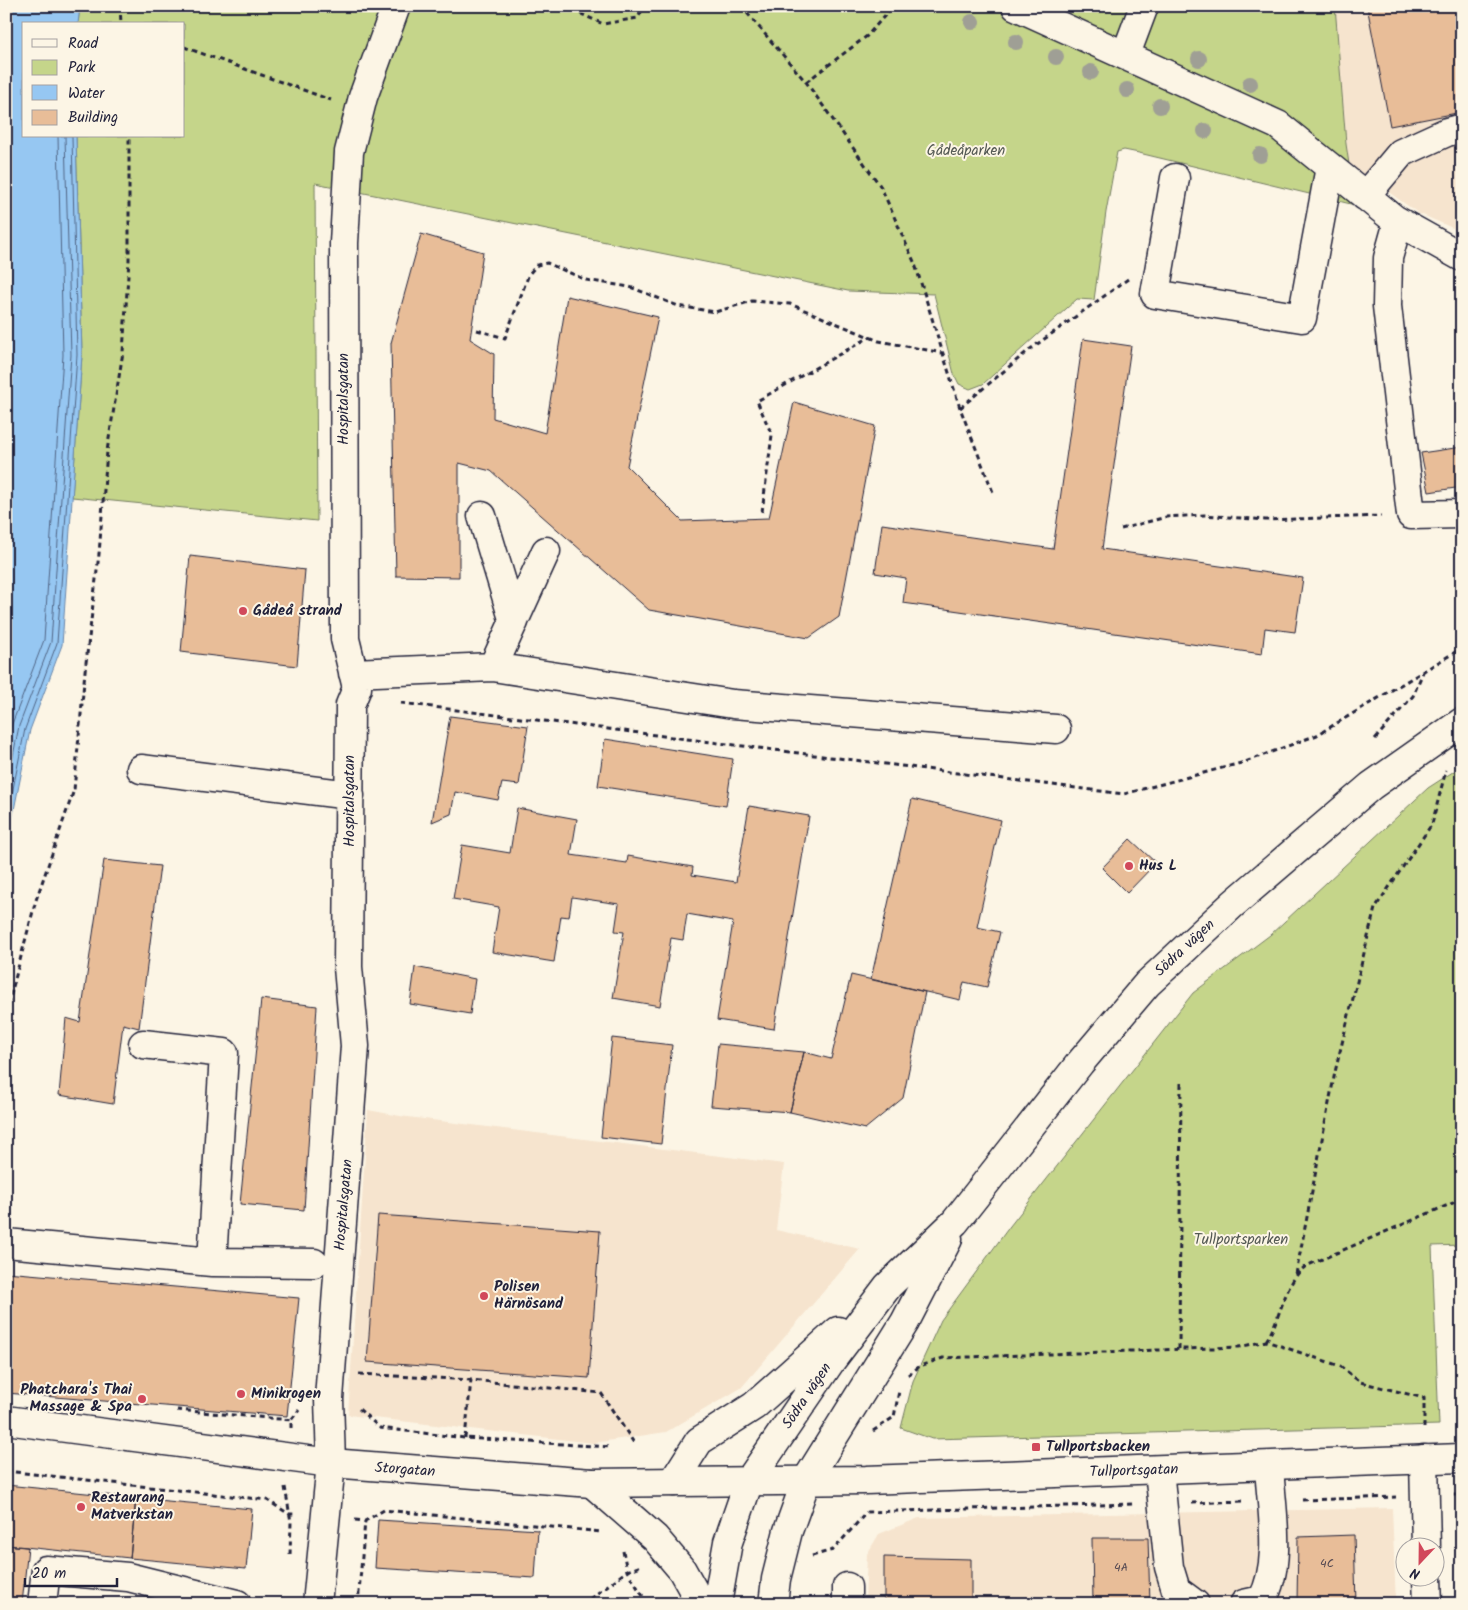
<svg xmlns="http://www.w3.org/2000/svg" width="1468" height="1610" viewBox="0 0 1468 1610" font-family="Kalam,sans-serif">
  <rect width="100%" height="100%" fill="#fcf5e5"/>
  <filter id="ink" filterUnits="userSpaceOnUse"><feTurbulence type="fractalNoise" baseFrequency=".02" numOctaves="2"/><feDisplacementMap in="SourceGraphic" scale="10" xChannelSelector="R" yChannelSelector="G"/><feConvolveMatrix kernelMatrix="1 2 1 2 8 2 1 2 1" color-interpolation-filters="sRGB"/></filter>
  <g filter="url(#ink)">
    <path fill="#f6e4ce" d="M1173,6H1462V232L1418,213L1170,36Z
      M368,1110L400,1116L784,1164L776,1230L860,1249L741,1388L666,1432L593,1443L348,1415Z
      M1392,1508L1396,1604H865L867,1554L879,1534L919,1518Z"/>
    <path fill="#c5d58a" stroke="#747c62" d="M80,6H1335L1346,144L1355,205L1139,153L1124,150L1117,152L1106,212L1094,300L1077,299L983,384L970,389L959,384L954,374L934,294L848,291L315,183L317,521L72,497L82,355L76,136H184V24H78Z
      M1462,766V1245L1432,1246L1439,1425L932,1439L901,1428L913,1381L941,1320L1010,1226L1193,993L1270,935L1428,788Z"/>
    <path fill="#96c7f2" stroke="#6885a9" d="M6,6H80L78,24H24V136H76L82,355L62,645L30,730L6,850Z"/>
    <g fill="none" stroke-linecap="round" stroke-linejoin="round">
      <path stroke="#506484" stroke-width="1" d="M6,752L12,724L44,640L63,355L58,136
        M6,791L19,726L51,642L71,355L65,136
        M6,824L25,729L57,643L77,355L72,136"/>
    </g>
    <path fill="#e8bd98" stroke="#22223b" d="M1367,6H1462V112L1390,126Z
      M421,234L483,252L470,339L494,354L493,418L545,433L567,296L658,317L627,466L682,521L769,518L794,402L875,426L839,617L809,638L649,610L491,471L459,463V577L396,576L391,343Z
      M1083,339L1131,346L1102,549L1303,578L1295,632L1265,628L1262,654L903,603L906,578L875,573L882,524L1053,549Z
      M1462,447V487L1429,492L1421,453Z
      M190,556L305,570L297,666L181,652Z
      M450,716L528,726L519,785L502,783L498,800L455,792L451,814L432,822Z
      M605,739L733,759L726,806L598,786Z
      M912,799L1001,820L977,927L1000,932L987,987L964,982L960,1000L871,979Z
      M749,806L809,816L774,1029L717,1020L733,922L687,914L683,940L671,938L660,1006L613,998L624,932L615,931L619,904L572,897L569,917L561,916L554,962L492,952L499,907L453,899L462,845L510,853L517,808L577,819L571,855L627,863L628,856L693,867L692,875L736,882Z
      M1130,839L1156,863L1127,893L1102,868Z
      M104,860L160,866L139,1028L123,1024L113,1104L59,1095L66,1018L80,1022Z
      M415,967L475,979L470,1014L410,1004Z
      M851,975L925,992L903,1098L865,1129L790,1112L804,1052L831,1059Z
      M261,999L317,1006L304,1210L240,1204Z
      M612,1038L672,1045L661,1144L601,1137Z
      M718,1044L804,1052L790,1112L711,1106Z
      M378,1215L600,1231L589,1378L367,1362Z
      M6,1272L299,1298L287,1416L6,1393Z
      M6,1485L136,1498L130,1558L6,1545Z
      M136,1498L252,1509L246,1569L130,1558Z
      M378,1520L538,1530L535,1578L375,1568Z
      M1354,1535L1356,1604H1297L1298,1537Z
      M1092,1538H1148L1150,1604H1093Z
      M6,1545L28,1547L22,1604H6Z
      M884,1557L971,1559V1604H884Z"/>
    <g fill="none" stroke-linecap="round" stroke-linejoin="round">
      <g stroke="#22223b" stroke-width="31">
        <path id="minor" d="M1016,6L1278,125L1394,219L1462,257
          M1126,54L1144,6
          M1175,178L1155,294L1302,318L1330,167
          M1365,196L1401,153L1447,132L1462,128
          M1398,222L1388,258L1387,306L1411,515L1462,514
          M482,516L514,622
          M493,667L546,551
          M353,673L493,667L733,704L1056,729
          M141,769L350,795
          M143,1044L224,1053L212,1262
          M6,1243L212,1262L314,1263
          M1424,1459L1426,1548
          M1159,1470L1169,1567L1176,1590L1195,1604
          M1427,1578L1428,1604
          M42,1604L46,1570L128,1577L237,1604
          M317,1604L331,1463L329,1399L355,1046L348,967L350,705L357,688L345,639L344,243L349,152L363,97L396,6
          M847,1604V1587
          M1244,1604L1262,1600C1283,1562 1271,1508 1269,1466"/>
      </g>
      <g stroke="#22223b" stroke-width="31">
        <path id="major" d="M6,1420L331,1463L592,1483L866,1480L1462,1458"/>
      </g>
      <g stroke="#22223b" stroke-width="31">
        <path id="highway" d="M673,1482L699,1441L754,1406L838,1331
          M592,1483L655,1538L682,1570L701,1604
          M717,1604L728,1542L749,1481L831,1361L888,1286L955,1222L1080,1063L1147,984L1233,904L1371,786L1462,722
          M773,1604L776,1579L788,1531L806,1481L905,1322L948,1239"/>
      </g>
      <path stroke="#22223b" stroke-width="3" stroke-dasharray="5 4" stroke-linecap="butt" d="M120,6L121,24
        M564,6L603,24L638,18L644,6
        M741,6L806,82L881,187L915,264L960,408L993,492
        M184,47L331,100
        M806,82L867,36L893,6
        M477,330L505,338L529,274L537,265L547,263L586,280L630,287L678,306L715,312L752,301L790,304L879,341L943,353
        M960,408L1029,350L1128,279
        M762,512L772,435L757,401L870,337
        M1121,529L1166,517L1204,515L1265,520L1381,516
        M401,703L1124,794L1245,762L1317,735L1462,648
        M1375,739L1413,696L1423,672
        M6,1013L36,900L74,790L85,671L99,554L107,451L123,352L129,260V136
        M1296,1274L1335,1072L1375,908L1432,824L1446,770
        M1266,1341C1281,1319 1284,1282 1306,1266L1462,1199
        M1179,1349L1181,1081
        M359,1374L471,1380L601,1393L634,1443
        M908,1375L920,1366L943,1358L1239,1347L1266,1341L1340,1366L1360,1382L1424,1398V1432
        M359,1409L380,1428L465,1438L610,1447
        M177,1410L291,1420
        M291,1428V1420L299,1410
        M873,1431L894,1417L899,1391
        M465,1438L471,1380
        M6,1471L267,1500L289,1514H296
        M285,1487L291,1522L290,1555
        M1454,1495H1462
        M1302,1500L1396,1497
        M1192,1503L1243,1501
        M355,1520L365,1521L384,1510L602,1532
        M623,1551L627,1571L648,1604
        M812,1556L833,1550L867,1512L1133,1504
        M358,1604L365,1521
        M583,1604L627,1571L641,1566"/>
      <use href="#minor" stroke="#fcf5e5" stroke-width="28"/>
      <use href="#major" stroke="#fcf5e5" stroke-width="28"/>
      <use href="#highway" stroke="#fcf5e5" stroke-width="28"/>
    </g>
    <g fill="#9f9f95">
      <circle cx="972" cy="22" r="8"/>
      <circle cx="1016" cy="42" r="8"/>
      <circle cx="1056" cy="57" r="8"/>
      <circle cx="1199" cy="59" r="8"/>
      <circle cx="1091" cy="72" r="8"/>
      <circle cx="1250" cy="84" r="8"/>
      <circle cx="1127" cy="90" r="8"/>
      <circle cx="1160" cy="106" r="8"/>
      <circle cx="1205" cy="131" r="8"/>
      <circle cx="1260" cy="155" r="8"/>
    </g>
  </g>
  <g fill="#d1495b" stroke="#fcf5e5" stroke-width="2">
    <circle cx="243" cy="611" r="5"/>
    <circle cx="1129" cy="866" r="5"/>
    <circle cx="484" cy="1296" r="5"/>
    <circle cx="241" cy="1394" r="5"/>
    <circle cx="142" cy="1399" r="5"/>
    <rect x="1031" y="1442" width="10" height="10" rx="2.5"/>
    <circle cx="81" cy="1507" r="5"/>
  </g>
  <g text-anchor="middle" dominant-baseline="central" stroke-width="4" stroke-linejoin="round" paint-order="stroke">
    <g font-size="12" fill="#544952">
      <text x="1327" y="1563">4C</text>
      <text x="1121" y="1567">4A</text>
    </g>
    <g font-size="15" fill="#535853" stroke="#fcf5e5">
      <text x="966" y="151">Gådeåparken</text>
      <text x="1241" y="1240">Tullportsparken</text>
    </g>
    <g font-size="15" fill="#22223b" stroke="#fcf5e5">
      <text transform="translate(344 399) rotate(-90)">Hospitalsgatan</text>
      <text transform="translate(350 801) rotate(-90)">Hospitalsgatan</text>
      <text transform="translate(1185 948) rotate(-43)">Södra vägen</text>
      <text transform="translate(344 1205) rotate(-85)">Hospitalsgatan</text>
      <text transform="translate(807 1396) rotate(-56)">Södra vägen</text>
      <text transform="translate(405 1470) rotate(4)">Storgatan</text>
      <text transform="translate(1134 1471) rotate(-2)">Tullportsgatan</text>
    </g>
    <g font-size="15" font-weight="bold" fill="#22223b" stroke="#fcf5e5" text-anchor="start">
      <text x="253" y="611">Gådeå strand</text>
      <text x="1139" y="866">Hus L</text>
      <text x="494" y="1287">Polisen<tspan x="494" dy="17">Härnösand</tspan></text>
      <text x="132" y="1390" text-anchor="end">Phatchara's Thai<tspan x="132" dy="17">Massage &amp; Spa</tspan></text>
      <text x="251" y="1394">Minikrogen</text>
      <text x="1046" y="1447">Tullportsbacken</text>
      <text x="91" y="1498">Restaurang<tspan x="91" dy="17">Matverkstan</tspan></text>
    </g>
  </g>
  <rect width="1468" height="1610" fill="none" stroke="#fcf5e5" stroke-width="25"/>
  <rect x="12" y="12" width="1443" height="1585" fill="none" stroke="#22223b" stroke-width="2" filter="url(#ink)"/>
  <rect x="22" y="22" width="162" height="115" fill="#fcf5e5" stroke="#a5a1a1"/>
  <rect x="32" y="39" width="25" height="8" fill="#fcf5e5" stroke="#a5a1a1"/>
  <text x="68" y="48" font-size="15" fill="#22223b">Road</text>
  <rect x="32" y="60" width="25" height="15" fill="#c5d58a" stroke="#a5a1a1"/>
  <text x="68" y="72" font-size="15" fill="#22223b">Park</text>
  <rect x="32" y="85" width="25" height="15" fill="#96c7f2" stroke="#a5a1a1"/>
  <text x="68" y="98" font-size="15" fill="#22223b">Water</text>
  <rect x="32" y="110" width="25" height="15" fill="#e8bd98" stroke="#a5a1a1"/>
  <text x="68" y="122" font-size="15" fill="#22223b">Building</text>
  <g transform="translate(1420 1562) rotate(202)"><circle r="24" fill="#fcf5e5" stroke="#a5a1a1"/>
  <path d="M0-4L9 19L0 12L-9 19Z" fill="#d1495b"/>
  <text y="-8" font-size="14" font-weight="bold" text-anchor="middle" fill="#22223b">N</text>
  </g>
  <path d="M25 1578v8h92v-8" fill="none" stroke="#22223b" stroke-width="2.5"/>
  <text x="32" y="1578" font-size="15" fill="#22223b" stroke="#fcf5e5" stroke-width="4" paint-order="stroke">20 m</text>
</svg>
